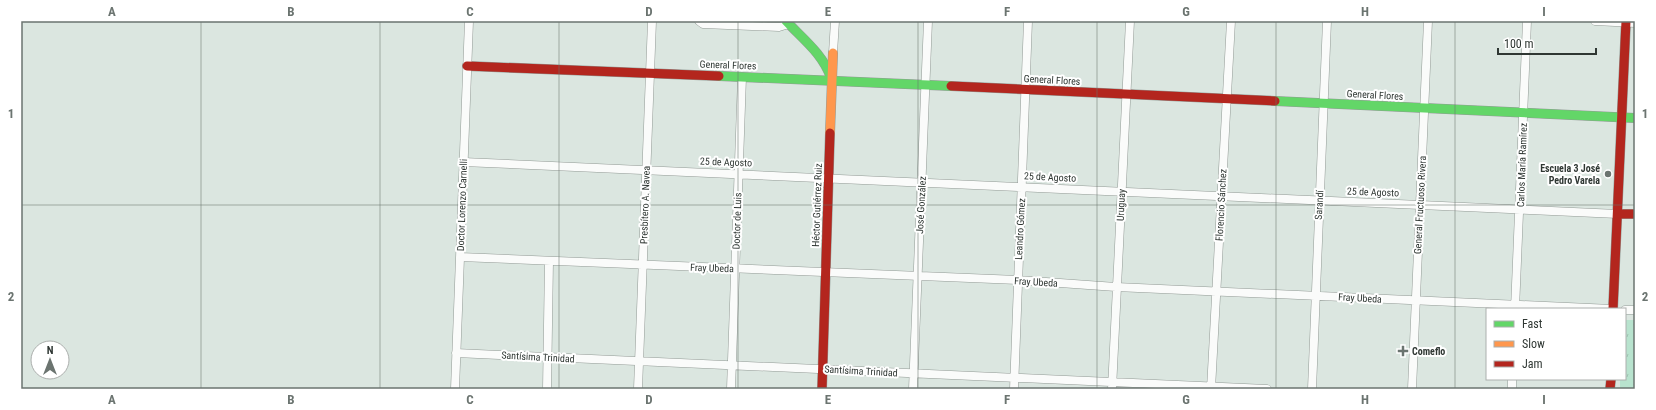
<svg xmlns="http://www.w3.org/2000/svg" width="1656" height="410" viewBox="0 0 1656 410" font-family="'Roboto Condensed',sans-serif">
  <defs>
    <pattern id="grass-tufts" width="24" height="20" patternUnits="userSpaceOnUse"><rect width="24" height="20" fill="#b8e3ce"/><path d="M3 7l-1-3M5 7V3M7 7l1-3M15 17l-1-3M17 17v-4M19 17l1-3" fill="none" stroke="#9ec3b1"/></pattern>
  </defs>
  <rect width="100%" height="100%" fill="#dbe6e0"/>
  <path fill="url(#grass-tufts)" d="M1625,320H1635V389H1620V379H1625Z"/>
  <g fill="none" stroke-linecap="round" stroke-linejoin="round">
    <g stroke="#929a95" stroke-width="9">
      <path id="street" d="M699,21L703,24L779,27L789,24
        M1595,21L1635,23
        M833,53L835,21
        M463,162L1618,214
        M460,257L1018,280L1116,287L1612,309
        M1515,309L1527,21
        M1625,310H1635
        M456,353L1267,389
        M455,389L469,21
        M547,389L549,261
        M638,389L652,21
        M731,389L742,77
        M913,389L928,21
        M1014,389L1028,21
        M1112,389L1130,21
        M1211,389L1231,21
        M1312,389L1327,21
        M1412,389L1428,21
        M1512,389V379"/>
    </g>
    <g stroke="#929a95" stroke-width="10">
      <path id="fast" d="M786,21C803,39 823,54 831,78
        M719,76L951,86
        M1275,101L1635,118"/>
    </g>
    <g stroke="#929a95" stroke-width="10">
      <path id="slow" d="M830,133L833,53"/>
    </g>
    <g stroke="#929a95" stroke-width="10">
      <path id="jam" d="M467,66L719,76
        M951,86L1275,101
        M1618,214H1635
        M1613,309L1626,21
        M822,389L830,133
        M1610,389L1611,379"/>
    </g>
    <use href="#street" stroke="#fafbfa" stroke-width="8"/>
    <use href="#fast" stroke="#63d668" stroke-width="9"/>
    <use href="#slow" stroke="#ff974d" stroke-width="9"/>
    <use href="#jam" stroke="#b3261e" stroke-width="9"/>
  </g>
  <path fill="none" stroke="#6b7470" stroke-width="1" stroke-opacity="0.55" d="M201,21V389M380,21V389M559,21V389M738,21V389M918,21V389M1097,21V389M1276,21V389M1455,21V389M21,205H1635"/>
  <g fill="#6b7470" stroke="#fff" stroke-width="1.5">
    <circle cx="1608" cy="174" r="4"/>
    <path d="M1401 345h4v4h4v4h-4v4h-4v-4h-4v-4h4z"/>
  </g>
  <g text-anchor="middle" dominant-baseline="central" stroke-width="4" stroke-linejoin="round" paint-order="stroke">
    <g font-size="10" fill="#2f3733" stroke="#fff">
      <text transform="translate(728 65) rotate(2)">General Flores</text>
      <text transform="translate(1052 80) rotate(3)">General Flores</text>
      <text transform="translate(1375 95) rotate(3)">General Flores</text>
      <text transform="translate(726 162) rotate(2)">25 de Agosto</text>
      <text transform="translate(1522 165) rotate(-88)">Carlos María Ramírez</text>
      <text transform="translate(1050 177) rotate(3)">25 de Agosto</text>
      <text transform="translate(1373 192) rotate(2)">25 de Agosto</text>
      <text transform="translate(462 205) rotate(-88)">Doctor Lorenzo Carnelli</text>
      <text transform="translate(645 205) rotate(-88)">Presbítero A. Navea</text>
      <text transform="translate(817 205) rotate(-88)">Héctor Gutiérrez Ruiz</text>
      <text transform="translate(921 205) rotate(-87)">José González</text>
      <text transform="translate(1121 205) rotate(-87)">Uruguay</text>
      <text transform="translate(1221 205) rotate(-87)">Florencio Sánchez</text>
      <text transform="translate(1319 205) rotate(-87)">Sarandí</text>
      <text transform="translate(1420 205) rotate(-87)">General Fructuoso Rivera</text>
      <text transform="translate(737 221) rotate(-88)">Doctor de Luis</text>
      <text transform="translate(1020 229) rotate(-87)">Leandro Gómez</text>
      <text transform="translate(712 268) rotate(2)">Fray Ubeda</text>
      <text transform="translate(1036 282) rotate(3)">Fray Ubeda</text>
      <text transform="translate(1360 298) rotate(3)">Fray Ubeda</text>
      <text transform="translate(538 357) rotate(3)">Santísima Trinidad</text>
      <text transform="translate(861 371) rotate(3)">Santísima Trinidad</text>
    </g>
    <g font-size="10" font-weight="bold" fill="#2f3733" stroke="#fff" text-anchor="end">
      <text x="1600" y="168">Escuela 3 José<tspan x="1600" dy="12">Pedro Varela</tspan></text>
      <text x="1412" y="351" text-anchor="start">Comeflo</text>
    </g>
  </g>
  <rect width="1656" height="410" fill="none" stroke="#ffffff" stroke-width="44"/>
  <rect x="1486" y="308" width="140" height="72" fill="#ffffff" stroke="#acafad"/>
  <rect x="1494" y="321" width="20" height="6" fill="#63d668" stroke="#acafad"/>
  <text x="1522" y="328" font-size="12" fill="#2f3733">Fast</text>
  <rect x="1494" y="341" width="20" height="6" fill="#ff974d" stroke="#acafad"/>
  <text x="1522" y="348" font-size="12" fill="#2f3733">Slow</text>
  <rect x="1494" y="361" width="20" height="6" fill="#b3261e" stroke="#acafad"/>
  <text x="1522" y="368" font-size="12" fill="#2f3733">Jam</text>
  <g transform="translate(50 360)"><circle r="19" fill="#ffffff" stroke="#acafad"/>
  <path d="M0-3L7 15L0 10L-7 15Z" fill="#6b7470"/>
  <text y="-6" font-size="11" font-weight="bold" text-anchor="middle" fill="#2f3733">N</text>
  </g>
  <path d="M1498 48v6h98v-6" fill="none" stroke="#2f3733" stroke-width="2"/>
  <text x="1504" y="48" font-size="12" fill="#2f3733" stroke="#ffffff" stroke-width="3" paint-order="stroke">100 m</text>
  <rect x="22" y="22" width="1612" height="366" fill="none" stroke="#6b7470" stroke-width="1.5"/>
  <g font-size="13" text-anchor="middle" font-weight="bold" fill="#6b7470">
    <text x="112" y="16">A</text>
    <text x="291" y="16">B</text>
    <text x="470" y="16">C</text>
    <text x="649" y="16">D</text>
    <text x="828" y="16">E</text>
    <text x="1007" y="16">F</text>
    <text x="1186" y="16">G</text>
    <text x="1365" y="16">H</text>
    <text x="1544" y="16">I</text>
    <text x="11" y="118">1</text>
    <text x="1645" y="118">1</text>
    <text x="11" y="301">2</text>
    <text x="1645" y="301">2</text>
    <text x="112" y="404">A</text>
    <text x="291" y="404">B</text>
    <text x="470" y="404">C</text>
    <text x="649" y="404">D</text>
    <text x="828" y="404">E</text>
    <text x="1007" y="404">F</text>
    <text x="1186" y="404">G</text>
    <text x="1365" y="404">H</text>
    <text x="1544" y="404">I</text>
  </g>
</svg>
